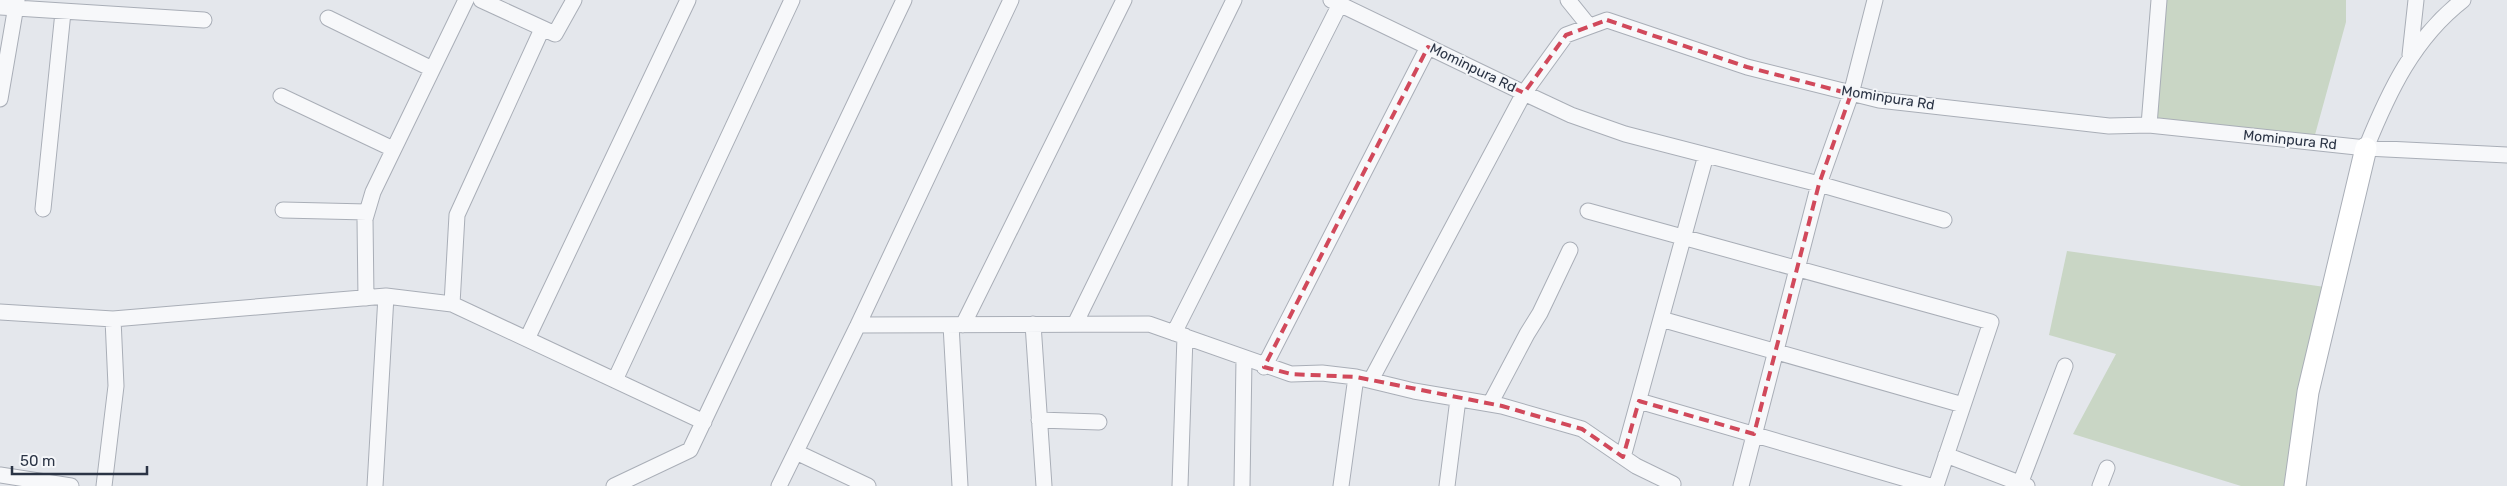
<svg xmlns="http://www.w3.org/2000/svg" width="2507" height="486" viewBox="0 0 2507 486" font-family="Rubik,sans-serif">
  <rect width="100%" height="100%" fill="#e4e7ec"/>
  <path fill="#c9d6c5" d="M2159,0H2346V22L2313,142L2149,125Z
    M2067,251L2332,288L2295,486H2241L2073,434L2116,354L2049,335Z"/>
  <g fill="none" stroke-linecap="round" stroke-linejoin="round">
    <g stroke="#a9aeb7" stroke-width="17">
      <path id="street" d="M481,0L555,34L574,0
        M1331,0L1524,93L1566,35L1607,20L1747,67L1879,100L2109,126L2149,125L2366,148L2507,155
        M1568,0L1589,26
        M0,7L204,20
        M328,18L432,69
        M2410,55L2416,0
        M281,96L393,149
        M0,99L17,0
        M2149,125L2159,0
        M2366,148C2389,91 2414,38 2463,0
        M43,209L63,12
        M283,210L367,212
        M1588,211L1991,322L1936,486
        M366,298L365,219L373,192L466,0
        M452,304L457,215L542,29
        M0,312L113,319L386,296L452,304L704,422
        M1661,319L1963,405
        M1033,324L1044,486
        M1075,324L1234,0
        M858,325L1149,324L1291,374L1322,373L1356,377L1414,391L1502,406L1582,429L1636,466L1673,484
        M951,325L960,486
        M963,325L1124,0
        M1174,333L1340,4
        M527,339L688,0
        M1264,367L1428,47
        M615,380L792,0
        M1371,380L1524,93L1571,115L1625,134L1819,184L1944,220
        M1639,401L1930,486
        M1490,404L1527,334L1540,313L1570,250
        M1039,420L1099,422
        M796,452L868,486
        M1946,455L2027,486
        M1623,457L1706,155
        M0,475L71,486
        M2020,484L2065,366
        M104,486L116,386L113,319
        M375,486L386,296
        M614,486L690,450L904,0
        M779,486L858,325L1011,0
        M1180,486L1185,336
        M1242,486L1244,359
        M1341,486L1356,377
        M1447,486L1458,399
        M1741,486L1819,184L1851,94L1875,0
        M2100,486L2107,468"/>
    </g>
    <g stroke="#a9aeb7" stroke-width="23">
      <path id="secondary" d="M2295,486L2308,392L2366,148"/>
    </g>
    <use href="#street" stroke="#f7f8fa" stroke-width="15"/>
    <use href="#secondary" stroke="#fff" stroke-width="21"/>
  </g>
  <path fill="none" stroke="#d1495b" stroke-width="4" stroke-dasharray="10 6" stroke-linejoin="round" d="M1607,20L1747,67L1851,94L1819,184L1754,434L1639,401L1623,457L1582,429L1502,406L1356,377L1291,374L1264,367L1428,47L1524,93L1566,35Z"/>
  <g text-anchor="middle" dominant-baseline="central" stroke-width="4" stroke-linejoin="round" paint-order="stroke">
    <g font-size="14" fill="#2b3445" stroke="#f4f6f9">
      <text transform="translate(1473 68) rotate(26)">Mominpura Rd</text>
      <text transform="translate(1888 98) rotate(9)">Mominpura Rd</text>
      <text transform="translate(2290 140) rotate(6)">Mominpura Rd</text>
    </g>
  </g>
  <path d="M12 466v8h135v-8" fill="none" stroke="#2b3445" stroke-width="2.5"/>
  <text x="20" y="466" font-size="15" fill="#2b3445" stroke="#f4f6f9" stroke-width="4" paint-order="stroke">50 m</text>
</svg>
